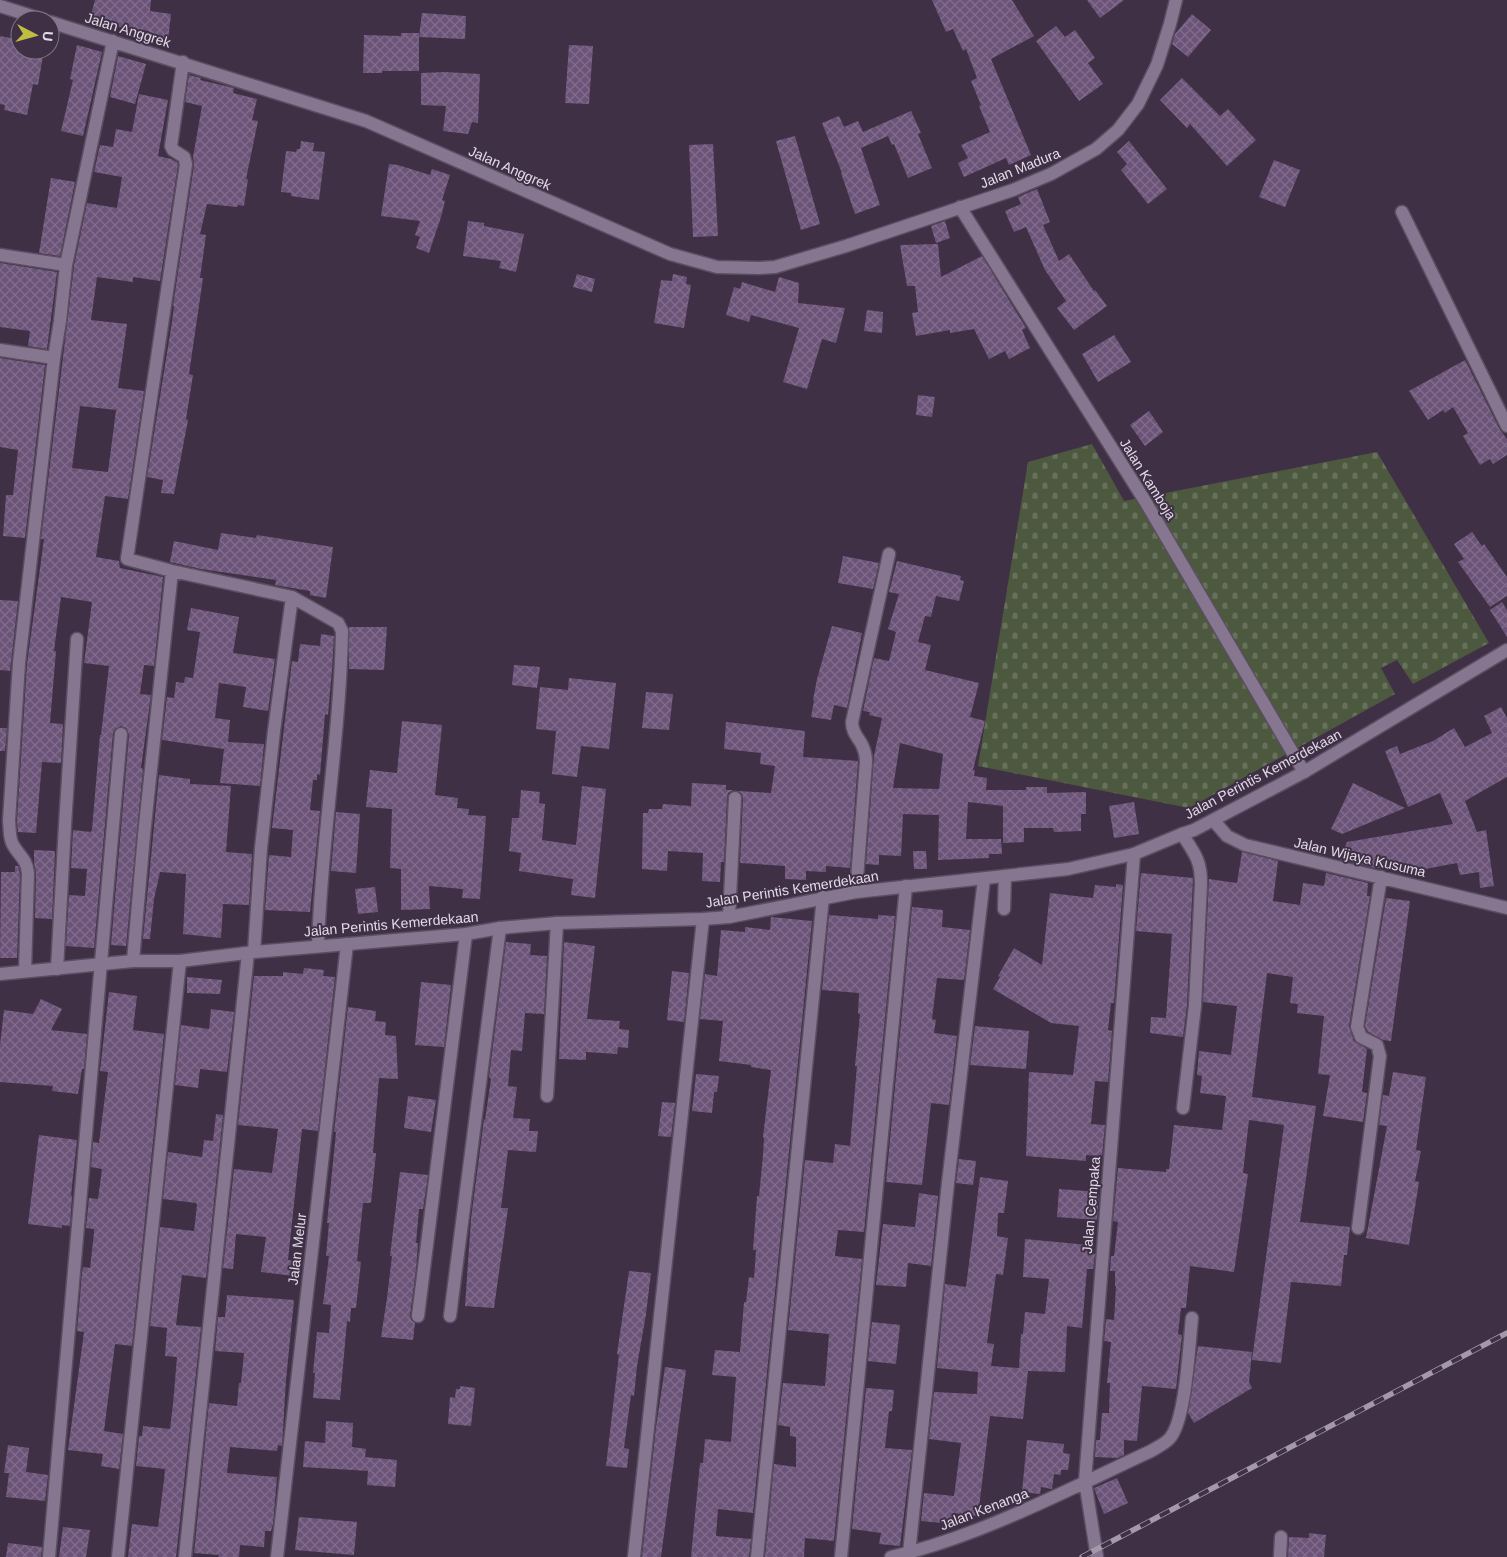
<svg xmlns="http://www.w3.org/2000/svg" width="1507" height="1557" viewBox="0 0 1507 1557" font-family="Arial,sans-serif">
  <defs>
    <pattern id="cemetery-stones" width="16" height="16" patternUnits="userSpaceOnUse" patternTransform="scale(1.25)"><rect width="16" height="16" fill="#4c593e"/><path d="M2 7V4a2 2 0 0 1 4 0v3zM10 15v-3a2 2 0 0 1 4 0v3z" fill="#66705a"/></pattern>
    <pattern id="building-cross-hatch" width="8" height="8" patternUnits="userSpaceOnUse" patternTransform="scale(1.25)"><rect width="8" height="8" fill="#6c5479"/><path d="M0 0l8 8M0 8l8-8" fill="none" stroke="#816c8c"/></pattern>
  </defs>
  <rect width="100%" height="100%" fill="#3f3046"/>
  <path fill="url(#cemetery-stones)" d="M1092,444L1124,501L1377,452L1489,643L1413,684L1397,660L1381,668L1395,694L1189,808L978,766L1028,462Z"/>
  <path fill="url(#building-cross-hatch)" fill-rule="evenodd" d="M95,0H151L150,11L171,14L168,41L148,38L149,31L118,27L90,19Z
    M932,0H1012L1034,36L991,59L1031,155L1009,165L1006,158L964,177L958,163L968,158L961,145L990,132L979,106L981,105L971,81L977,78L966,49L963,51L953,29L946,32Z
    M1087,0H1124L1100,18Z
    M422,13L466,16L465,39L419,37Z
    M1192,14L1211,30L1188,57L1172,44L1175,34Z
    M1056,26L1065,37L1075,30L1095,58L1088,63L1103,84L1079,101L1036,41Z
    M401,33H419V71H382V73H363L364,35L401,36Z
    M0,36L20,40V50H44L38,85L33,84L27,115L4,110L5,105L0,104Z
    M77,45L102,52L83,136L61,131L73,80L70,79Z
    M569,45L593,46L589,104L565,103Z
    M118,56L146,64L135,104L110,97Z
    M445,72L480,74L478,123L472,122L468,134L443,131L446,106L421,105V73Z
    M189,75L201,78L200,80L234,88L233,93L257,99L252,120L258,121L246,179H248L244,206L238,205L237,207L207,204L200,234L206,235L200,278H203L189,374L193,375L186,419L188,420L174,494L161,493L163,480L147,477L172,322L174,306H173L194,165L193,157L202,106L185,102Z
    M1182,78L1220,116L1228,109L1256,140L1227,166L1190,124L1187,128L1160,100Z
    M139,94L168,100L158,156L171,159L177,162L178,165L160,281L133,277V282L97,277L91,320L127,324L118,388L144,391L128,499L105,496L96,557L119,561L120,568L163,577L154,666L144,665L140,694L151,695L141,768L143,769L126,946L111,945L129,735L126,728L121,726L115,729L113,733L94,948L66,946L69,895L85,896L87,869L71,868L73,830L91,832L92,830L100,735H101L109,666L84,663L92,602L61,597L54,651H56L50,723L63,724L61,763L42,762L36,833L18,832L17,821L27,664L44,539H41L74,266L87,203L117,208L122,177L94,172L100,145L113,147L116,129L132,132ZM80,406L116,410L108,472L72,468Z
    M911,111L921,133L918,134L932,168L908,178L894,144L892,145L888,136L861,148L880,205L855,214L841,173H842L822,123L839,116L844,127L858,121L863,132Z
    M795,136L820,224L801,230L776,141Z
    M301,141L314,143L313,151L325,152L319,200L291,196V193L281,192L286,151L296,152L297,149H300Z
    M1129,141L1167,189L1148,204L1121,170L1127,164L1117,152Z
    M713,144L718,236L693,237L689,145Z
    M1274,160L1300,170L1285,207L1259,197Z
    M389,164L398,165L430,175L432,169L450,175L442,200L445,201L441,217L429,253L416,248L420,237L415,235L420,221L381,216Z
    M51,178L75,182L60,256L39,253Z
    M1037,189L1050,222L1043,225L1059,261L1069,254L1094,291L1095,290L1107,306L1074,330L1057,308L1066,301L1045,270L1026,227L1014,232L1005,211L1021,204L1018,197Z
    M468,221L484,223V226L524,234L516,272L499,268L501,261L463,256Z
    M945,221L950,238L936,243L931,226Z
    M938,244L941,277L982,256L1026,328L1022,330L1030,348L1009,359L1005,351L989,359L974,329L950,333V330L916,336L912,313L918,312L915,286H907L900,245Z
    M0,263L57,272L47,349L28,346L30,331L0,327Z
    M577,274L595,279L592,292L573,287Z
    M673,274L687,277L686,284L691,285L684,328L654,323L661,280L672,281Z
    M779,277L799,283L798,303L845,308L836,343L822,339L807,389L783,382L799,328L751,315L749,322L726,315L734,287L740,289L742,282L775,292Z
    M867,310L883,312L882,333L864,331Z
    M1114,335L1131,362L1098,382L1082,354Z
    M0,358L45,365L25,538L3,536L6,495H13L18,450L0,447Z
    M1465,360L1500,430L1507,439V455L1493,464L1490,459L1480,465L1463,436L1468,433L1453,407L1445,413L1443,410L1428,420L1409,391Z
    M918,395L935,397L932,417L916,415Z
    M1149,411L1163,432L1145,446L1130,425Z
    M1472,532L1482,546L1484,544L1507,577V596L1490,607L1458,562L1464,559L1454,544Z
    M221,533L256,538L257,535L333,547L326,598L310,595V591L275,585L276,580L201,569L170,562L174,541L218,550Z
    M843,556L879,563L873,589L838,583Z
    M897,561L961,576L960,580L964,581L959,601L936,596L931,617L925,616L918,642L931,645L925,670L979,683L970,717L985,721L973,770H975L974,776L987,778L986,790H1026V787H1047V793L1086,792V814H1081V831L1054,832L1053,828H1024V842L1003,843V806L968,802L966,839H1001L1002,854H989V858L938,860L939,815L903,814L901,856L879,855V865L866,864L874,756L882,718L869,715L870,712L863,711L874,658L889,661L896,632L888,629L899,594L889,592ZM900,743L943,754L939,789L893,788Z
    M0,600L18,601L10,671L0,670Z
    M1502,602L1507,610V637L1490,610Z
    M191,608L239,617L233,653L275,659L268,711L243,707L246,687L219,683L215,718L230,720L228,742L264,744L260,786L220,783L224,749L162,740L167,697L174,698L176,682L184,683L185,677L193,678L200,632L187,630Z
    M832,626L862,633L847,708L834,705L831,720L811,717L814,701L813,700L817,679Z
    M349,627H387L384,670L349,669Z
    M321,634L334,636L332,670L328,715L325,714L320,775L317,774V780H313L310,810L320,811L310,912L265,910L269,855L291,857L293,830L272,828L292,661L298,662L300,644L320,646Z
    M514,665L540,667L537,688L512,685Z
    M569,678L616,683L609,749L581,746L577,777L552,774L556,731L536,729L540,687L568,690Z
    M646,692L673,694L669,730L642,728Z
    M1501,707L1507,718V777L1465,801L1477,832L1486,830L1494,886L1480,888L1479,872L1460,875L1457,863L1425,869L1424,868H1375L1340,859L1347,842L1453,824L1440,793L1408,807L1385,751L1397,746L1400,754L1433,741L1454,728L1465,747L1492,733L1484,716Z
    M402,721L442,725L435,795L458,798L457,808L469,809L468,815L486,816L480,899L462,898L463,889L429,886L430,909L401,910V869L390,868L392,809L366,807L370,770L397,773Z
    M726,722L805,731L803,757L858,761L850,868L826,866V872L806,871V880L785,879V866L740,863L743,798L742,794L738,791L771,793L775,766L760,764L761,753L724,749Z
    M0,728H7L5,751H0Z
    M159,775L190,779V784L231,786L226,852L252,854L249,905L223,904L221,938L183,934L186,874L160,872L154,899L150,939H143Z
    M692,783L726,785V790H733L728,793L727,798L724,862H721L720,882L702,881L703,853L668,851L667,871L642,869L643,813H648L649,809H662L663,804L691,806Z
    M1353,783L1405,808L1342,834L1331,829Z
    M582,786L606,789L595,898L571,895L573,879L519,871L521,853L509,851L512,818H519L521,790L540,792L539,803L545,804L542,840L576,845Z
    M1134,802L1139,834L1114,838L1109,806Z
    M336,812L360,814L356,873L331,871Z
    M34,850L55,851L52,919L35,918L36,873L34,862Z
    M913,851H926L927,869H914Z
    M1242,852L1278,861L1273,901L1300,905L1303,883L1324,886L1326,873L1368,883L1367,896H1370L1349,1026L1354,1041L1367,1049L1362,1092L1367,1093L1363,1122L1323,1116L1330,1075L1318,1074L1324,1016L1297,1013L1298,1004L1290,1003L1293,977L1267,973L1252,1097L1316,1106L1300,1222L1350,1227L1347,1255H1344L1341,1286L1291,1282L1281,1363L1252,1360L1284,1125L1249,1120L1243,1173L1248,1174L1234,1272L1190,1266L1186,1308H1181L1178,1334L1182,1335L1176,1389L1142,1386L1137,1441L1124,1440V1455L1117,1458L1095,1457L1096,1440H1100L1102,1413H1109L1110,1383H1107L1111,1342L1104,1341L1106,1319L1114,1320L1116,1286H1115V1271H1110L1111,1256H1114L1118,1222L1113,1221L1118,1168L1166,1172V1169H1169L1174,1125L1222,1130L1226,1096L1200,1093L1202,1076L1197,1075L1199,1051L1231,1055L1237,1006L1203,1002L1209,879L1237,883Z
    M15,866H18L20,874L17,958H0L1,872H15Z
    M1141,873L1193,878L1187,1005L1183,1037L1150,1033L1151,1017L1166,1018L1172,934L1136,931Z
    M1116,884L1123,885L1114,1003H1111L1108,1030L1112,1031L1108,1082L1095,1081L1091,1124L1105,1125L1102,1156L1086,1155V1161L1026,1156L1029,1072L1073,1075L1079,1026L1051,1023L993,989L1000,977L998,976L1014,948L1042,965L1050,893L1093,898L1095,885L1116,887Z
    M375,887L378,912L358,914L355,889Z
    M1386,898L1410,901L1391,1041L1383,1040L1367,1031L1365,1026Z
    M912,907L943,910L942,927L970,930L964,980L937,978L932,1019L936,1020L934,1033L957,1036L949,1105L931,1103L922,1185L886,1182Z
    M829,915L878,919V915L895,916L864,1232L838,1230L835,1256L862,1259L834,1540V1541L805,1538L804,1557H765L774,1464L796,1467V1437L790,1436V1427L778,1425L783,1383L825,1386L829,1334L788,1330L805,1160L833,1163L835,1144L850,1146L857,1066H855L860,1014H858L859,993L822,990Z
    M771,917L812,921L753,1513L718,1509L716,1536L751,1539L749,1557H691L700,1463H703L705,1439L731,1442L736,1377L712,1375L715,1350L740,1352L744,1302H746L749,1277L754,1278L756,1250H753L757,1196H759L763,1155L764,1138L763,1137L771,1070L751,1067V1065L719,1061L723,1021L700,1019L705,974L717,976L721,930L745,932V927L770,930Z
    M506,942L531,944L530,955L547,956L544,1014L525,1013L522,1051L511,1050L508,1086L517,1087L513,1118L530,1119L529,1131H538L536,1152L508,1150L501,1208H508L494,1308L465,1306L471,1219L484,1119L485,1120L491,1079L489,1077Z
    M564,942L595,946L587,1019L620,1021L619,1029L629,1030L628,1048L618,1047L617,1054L586,1052V1060L559,1059Z
    M304,968L324,970L323,976L335,977L318,1131L302,1129L288,1260L296,1261L294,1276L261,1272L266,1237L236,1234L233,1269L223,1268L234,1169L272,1173L278,1129L238,1125L254,976H283V972L303,974Z
    M672,971L689,973L684,1022L667,1020Z
    M187,977L222,980L220,994L187,993Z
    M421,982L451,985L444,1047L415,1045Z
    M109,992L137,996L133,1030L164,1034L132,1346L115,1344L104,1431L123,1434L119,1469L101,1466L103,1454L68,1450L84,1332L77,1331L82,1273L83,1267L90,1268L94,1233V1229L86,1228L89,1198L98,1199L102,1169L91,1167L93,1142L99,1143L108,1072L100,1071Z
    M41,999L62,1009L51,1030L87,1034L84,1069H82L78,1094L52,1091L53,1086L0,1082V1045L4,1010L33,1014Z
    M348,1007L376,1011L375,1021L386,1022L385,1035L396,1036L398,1079L379,1078L373,1153H376L371,1203H363L357,1261L361,1262L356,1308H351L350,1322L347,1321L340,1400L313,1398L315,1373H313L317,1332L329,1333L331,1305L323,1304L329,1256H326L329,1223H327L336,1132H334Z
    M211,1009L234,1012L227,1072L200,1069L198,1088L175,1085L181,1025L209,1029Z
    M975,1026L1029,1031L1026,1069L970,1065Z
    M1393,1072L1426,1077L1416,1150L1421,1151L1415,1181L1419,1182L1409,1245L1366,1238L1387,1126L1379,1125L1383,1095L1389,1096Z
    M696,1074L719,1076L717,1092H714L712,1113L692,1111Z
    M408,1096L436,1100L431,1132L404,1128Z
    M662,1102L675,1103L671,1137L658,1136Z
    M216,1114L223,1115L206,1278L182,1275L176,1325L201,1327L176,1557H128L132,1524L158,1527L164,1480L165,1469L136,1466L139,1436H142L143,1426L170,1429L173,1404L177,1357L165,1356L167,1328L150,1326L160,1227L194,1231L197,1205L196,1203L163,1199L168,1152L202,1157L204,1140L213,1141Z
    M39,1135L77,1140L71,1195L72,1196L70,1226L62,1225V1228L28,1224Z
    M959,1159L976,1161L973,1185L956,1183Z
    M400,1172L428,1175L423,1209H419L416,1243H418L416,1270L410,1315L411,1320L415,1323L413,1340L381,1337L387,1298L392,1256H390Z
    M980,1177L1008,1181L1004,1213H998L997,1236L1008,1238L1003,1275L996,1274L987,1343L994,1344L991,1366L1019,1368L1021,1334H1023L1025,1312L1045,1314L1049,1279L1023,1277L1025,1239L1088,1245V1253L1095,1254L1093,1269H1087L1082,1328L1067,1326L1065,1372L1028,1371L1023,1419L990,1416L978,1516L953,1513L952,1524L921,1521L924,1493L954,1496L961,1443L929,1439L934,1392L977,1394L978,1372L937,1368L945,1284L966,1287Z
    M1059,1189L1099,1192L1097,1220L1057,1217Z
    M919,1193L938,1196L931,1266L908,1263L906,1287L876,1285L883,1224L915,1227Z
    M629,1271L651,1273L646,1314L637,1366L634,1396L631,1395L624,1448L629,1449L627,1468L606,1466L619,1355L617,1354Z
    M227,1295L294,1300L286,1380L282,1446L278,1445L277,1451L230,1447L227,1473L277,1477L273,1524L271,1531H265L264,1547L240,1545L239,1557H218L219,1555L194,1553L209,1403L237,1406L239,1383H241L244,1353L215,1351L218,1317H225Z
    M872,1322L900,1325L896,1364L868,1361Z
    M1198,1346L1252,1352L1249,1382L1252,1388L1194,1423L1188,1413Z
    M665,1367L686,1370L661,1557H642L656,1427Z
    M460,1386L475,1388L471,1426L448,1424L450,1397L455,1398L456,1389H460Z
    M866,1388L894,1390L892,1411H889L885,1448L912,1450L900,1546L879,1544L881,1533L852,1529Z
    M326,1421L353,1423L352,1447L366,1449L365,1457L397,1460L395,1487L367,1485L368,1471L303,1467L305,1441L325,1443Z
    M1027,1440L1064,1444L1063,1453L1070,1454L1068,1470H1061V1475L1054,1474L1052,1489L1041,1487L1040,1494L1022,1492Z
    M8,1445L29,1448L26,1472L48,1475L45,1501L6,1497L9,1473H4Z
    M1117,1478L1128,1503L1104,1514L1094,1488Z
    M299,1517L357,1522L354,1555L295,1550Z
    M63,1527L90,1530L86,1557H59Z
    M1309,1533L1326,1535L1324,1557H1288L1289,1537L1309,1538Z
    M8,1543L42,1547L41,1557H6Z"/>
  <g fill="none" stroke-linecap="round" stroke-linejoin="round">
    <g stroke="#5a4e61" stroke-width="15">
      <path id="street" d="M0,6L44,20
        M50,22L366,121L670,254L717,267L759,268L775,267L846,246L1013,190L1051,174L1096,149L1118,130L1138,104L1157,65L1170,24L1176,0
        M183,62L171,146L173,150L184,157L186,164L127,559L172,571L292,597L338,623L342,631C340,737 321,841 318,946
        M960,207L1145,501L1304,772
        M1402,212L1507,426
        M0,255L66,265
        M0,350L54,358
        M1214,821L1227,836L1245,845L1507,908
        M1182,834C1195,854 1201,860 1201,884L1195,1006L1183,1108
        M856,892L866,762C866,756 865,751 862,745C858,737 852,733 852,722L889,554
        M1004,909L1005,876
        M729,917L735,798
        M254,952L261,848L274,731L292,597
        M133,961L144,835L172,571
        M57,969L65,825L77,639
        M25,971L28,873C26,858 20,857 13,845C9,838 10,830 9,821L19,663L54,358L60,321L66,265L113,41
        M547,1096L557,923
        M1358,1228L1380,1056L1377,1045L1361,1037L1357,1027L1381,877
        M418,1316L466,934
        M450,1316L500,928
        M909,1553L948,1183L984,879
        M49,1557L121,734
        M118,1557L180,961
        M185,1557L248,953
        M277,1557L347,944
        M634,1557L703,919
        M757,1557L823,897
        M841,1557L906,886
        M891,1557C981,1536 1067,1490 1151,1451C1157,1447 1165,1444 1170,1438C1186,1419 1189,1345 1192,1318
        M1097,1557L1085,1481L1134,854
        M1280,1557L1281,1537"/>
    </g>
    <g stroke="#5a4e61" stroke-width="15">
      <path id="secondary" d="M0,974L133,961H180L254,952L466,934L500,928L557,923L703,919L729,917L856,892L1068,869L1134,854L1182,834L1194,830L1304,772L1507,650"/>
    </g>
    <use href="#street" stroke="#877690" stroke-width="12"/>
    <use href="#secondary" stroke="#877690" stroke-width="12"/>
    <g stroke="#a498a9" stroke-width="5.5">
      <path id="rail" d="M1082,1557L1507,1333"/>
    </g>
    <use href="#rail" stroke="#3f3046" stroke-width="4" stroke-dasharray="11" stroke-linecap="butt"/>
  </g>
  <g text-anchor="middle" dominant-baseline="central" stroke-width="4" stroke-linejoin="round" paint-order="stroke">
    <g font-size="14" fill="#e3dae8" stroke="#3f3046">
      <text transform="translate(128 30) rotate(17)">Jalan Anggrek</text>
      <text transform="translate(510 168) rotate(24)">Jalan Anggrek</text>
      <text transform="translate(1020 168) rotate(-22)">Jalan Madura</text>
      <text transform="translate(1148 479) rotate(58)">Jalan Kamboja</text>
      <text transform="translate(1263 774) rotate(-28)">Jalan Perintis Kemerdekaan</text>
      <text transform="translate(1360 857) rotate(13)">Jalan Wijaya Kusuma</text>
      <text transform="translate(792 889) rotate(-9)">Jalan Perintis Kemerdekaan</text>
      <text transform="translate(391 924) rotate(-5)">Jalan Perintis Kemerdekaan</text>
      <text transform="translate(1091 1205) rotate(-85)">Jalan Cempaka</text>
      <text transform="translate(297 1249) rotate(-83)">Jalan Melur</text>
      <text transform="translate(984 1509) rotate(-21)">Jalan Kenanga</text>
    </g>
  </g>
  <g transform="translate(35 35) rotate(96)"><circle r="24" fill="#3f3046" stroke="#817487"/>
  <path d="M0-4L9 19L0 12L-9 19Z" fill="#bfbe41"/>
  <text y="-8" font-size="14" font-weight="bold" text-anchor="middle" fill="#e3dae8">U</text>
  </g>
</svg>
